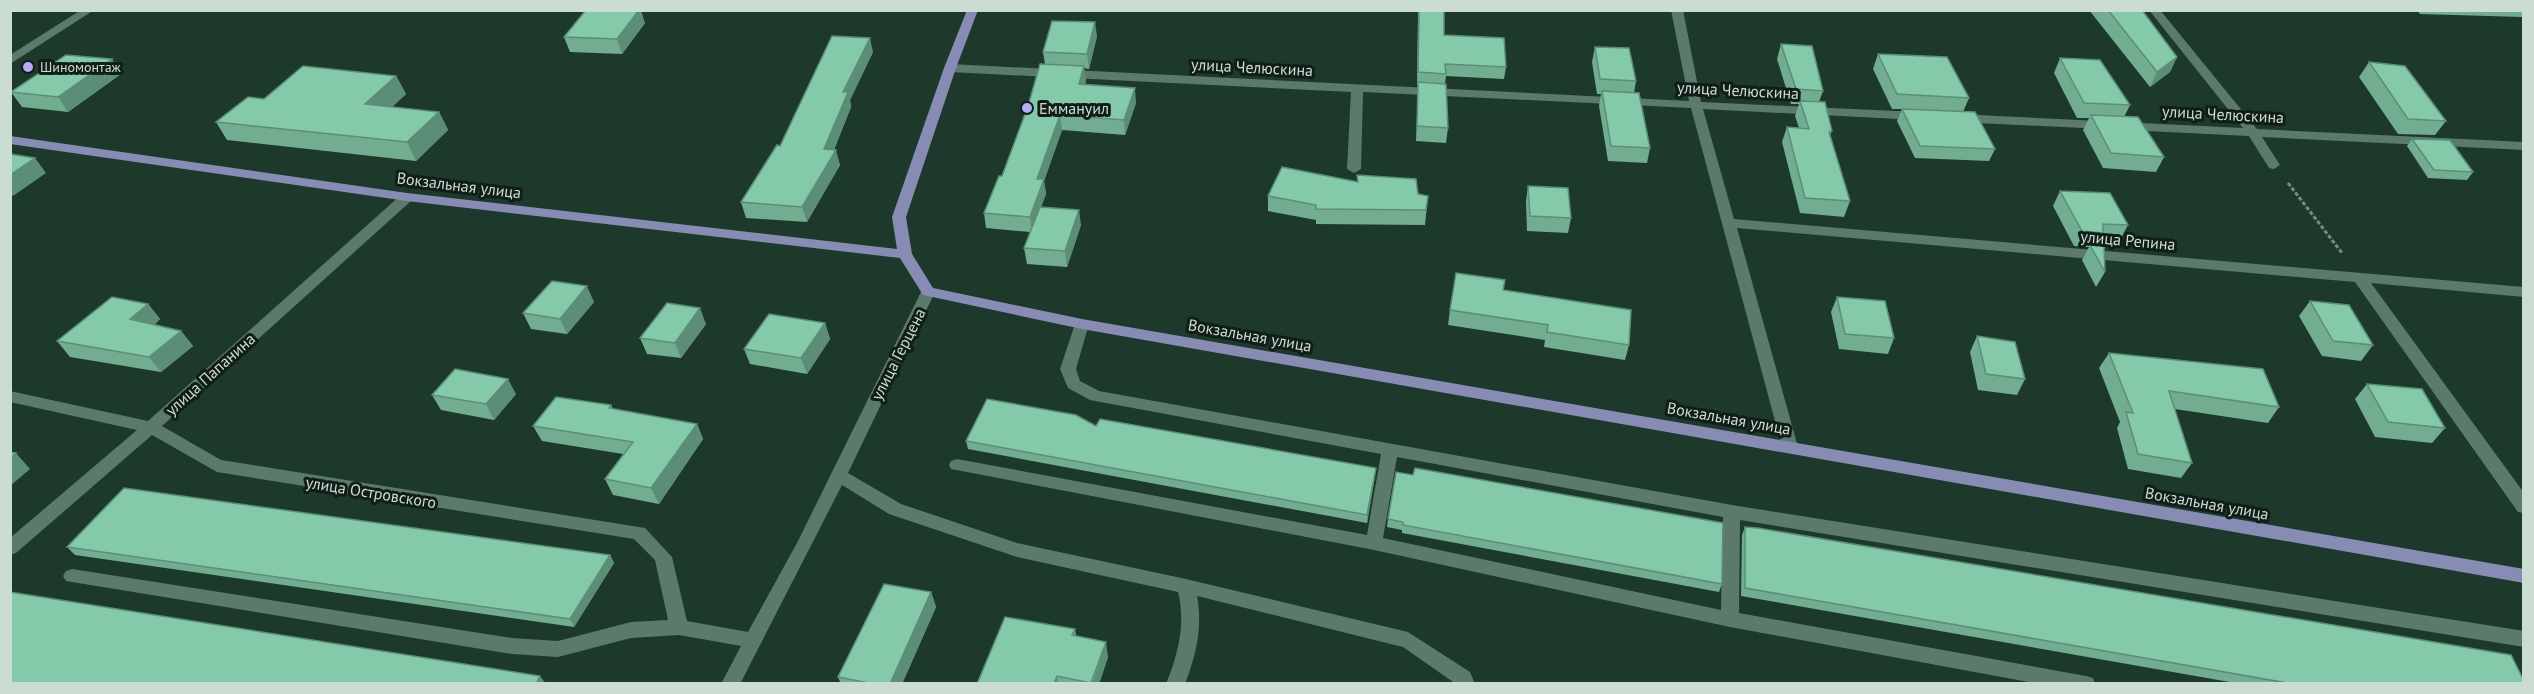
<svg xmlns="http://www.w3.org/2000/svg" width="2534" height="694" viewBox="0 0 2534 694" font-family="'PT Sans',sans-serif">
  <rect width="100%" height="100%" fill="#1c392c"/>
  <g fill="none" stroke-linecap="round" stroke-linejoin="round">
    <path stroke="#768c81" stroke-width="3" stroke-dasharray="4 2" stroke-linecap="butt" d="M2288,183L2342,253"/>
    <path fill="#5c7a6b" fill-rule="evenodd" d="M81,10H94L10,64V55Z
      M1671,10H1683L1701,102L1918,112L1924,116L1918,120L1703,109L1734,219L2524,287V297L2371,283L2524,493V513L2518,512L2355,282L1737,228L1798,447L1796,451H1784L1782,447L1691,108L1363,92L1361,169L1354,173L1347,169L1351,92L950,72L944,68L950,64L1689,101Z
      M2149,10H2160L2257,129L2524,142V150L2262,137L2280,165L2274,169L2269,168L2249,136L1957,122L1951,118L1957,114L2243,128Z
      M407,193L414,197L412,200L162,426L221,460L645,528L672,557L687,621L748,632L797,543L921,292L928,287L935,292L848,473L901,504L1017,543L1186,579L1408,632L1470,672L1475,684H1456L1403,647L1197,596C1203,627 1196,655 1185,684H1166C1178,654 1186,624 1178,592L1017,557L889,514L842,485L740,684H721L741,646L679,635L631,638L558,657L512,654L66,581L63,576L66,571L72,569L512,638L558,641L631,622L668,620L655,560L634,539L217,472L152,435L16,553L10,555V538L137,430L10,402V391L148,421L402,194Z
      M1082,319L1089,324L1076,369L1080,381L1099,391L1732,505L2524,631V647L1740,520L1739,613L2086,676L2093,678L2095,684H2039L1730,627L1374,550L951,469L949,465L951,461L957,459L1367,535L1381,454L1090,400L1068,388L1060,369L1075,324ZM1397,457L1723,517L1721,610L1383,538Z"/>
    <path fill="#888cb5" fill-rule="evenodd" d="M967,10H978L956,68L906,217L912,254L933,288L1082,319L2524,569V583L1082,329L923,295L900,258L407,201L10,144V136L407,193L897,249L892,217L944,68Z"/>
  </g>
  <path fill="#72ad91" d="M1418,10H1444V35L1506,67L1504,79L1446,76L1445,83L1448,128L1446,143L1416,141L1418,85H1417Z
    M2089,10H2142L2177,57L2170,72L2150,87Z
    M2417,10H2523V17L2420,14Z
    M645,23L622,54L570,52L564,37Z
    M1097,36L1089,69L1084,68L1086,81L1085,84L1136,103L1125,135L1062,130L1044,181L1046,194L1041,207L1081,225L1067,267L1027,264L1024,248L1030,232L986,228L984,213L1002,176L1028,106L1045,64L1043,52Z
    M1781,44L1823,91L1819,102L1832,131L1830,135L1850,201L1844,217L1800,213L1782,142L1787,127L1799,128L1795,116L1799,104H1791L1777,59Z
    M1595,47L1636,81L1634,93L1650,148L1647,163L1608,161L1599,106L1601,94H1597L1592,62Z
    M873,52L850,100L851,107L834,150L840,165L807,222L746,218L741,202L780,146Z
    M1878,54L1969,98L1963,112L1995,149L1989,161L1915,158L1897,121L1902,109H1892L1873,69Z
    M2060,58L2130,105L2124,117L2164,157L2156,172L2103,168L2083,130L2089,118H2077L2054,73Z
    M2369,62L2446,121L2435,135L2398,134L2359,77Z
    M121,74L68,112L22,107L11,92Z
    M396,76L406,94L392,107L439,112L448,130L416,161L227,140L216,122L264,99Z
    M2412,139L2473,172L2467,180L2428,178L2407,146Z
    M1357,175L1418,194L1428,196L1425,225L1316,224V220L1268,211V196L1357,182Z
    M1528,186L1571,218L1568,233L1527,231L1526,201Z
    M2060,191L2128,225L2120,240L2100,239L2096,246L2105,272L2096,287L2082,260L2089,247L2074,246L2053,206Z
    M1503,290L1629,345L1625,360L1544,347L1545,340L1448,325L1450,310Z
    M1837,297L1894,338L1888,354L1839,349L1831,312Z
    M2310,301L2373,345L2361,361L2322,356L2299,316Z
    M594,302L567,334L531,329L523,313Z
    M148,304L160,319L154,325L181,331L193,346L161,372L70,357L57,341Z
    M825,323L830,339L807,374L750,364L744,349Z
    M706,324L681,358L647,354L640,338Z
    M1977,336L2025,379L2017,395L1978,390L1970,352Z
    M2109,353L2279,407L2268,423L2175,409L2192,463L2181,478L2128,469L2117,428L2120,422L2099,368Z
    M2367,384L2445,428L2432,443L2375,437L2355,399Z
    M516,394L494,420L441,410L432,395Z
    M611,405L613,409L697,424L703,439L659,504L613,495L605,479L623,454L542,441L533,426Z
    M1096,426L1375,476L1367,523L968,449L966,441Z
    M1388,519L1722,584L1719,592L1402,533V530L1387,527Z
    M1745,527L2523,684H2241L1741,596L1742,535Z
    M67,547L610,555L614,563L574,627L75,555Z
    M931,592L936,607L902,684H841L838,677Z
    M1075,629L1076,636L1108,657L1099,684H977Z"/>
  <path fill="#5c8d76" d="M639,10H641L645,23L622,54L617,39Z
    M1095,22L1097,36L1089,69L1087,54Z
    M870,38L873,52L850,100L851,107L828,163L836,150L840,165L807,222L802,207L824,149L843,92Z
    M2177,57L2170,72L2150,87L2157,72Z
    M112,59L121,74L68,112L58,97Z
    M1084,66L1086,81L1081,99L1079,84Z
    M396,76L406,94L375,122L365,104Z
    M1135,88L1136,103L1125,135L1124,120Z
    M439,112L448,130L416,161L407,142Z
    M1060,115L1062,130L1044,181L1046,194L1032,232L1030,217L1037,179Z
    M35,158L46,173L13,196L10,192V175Z
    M1079,210L1081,225L1067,267L1065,251Z
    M587,286L594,302L567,334L560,319Z
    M148,304L160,319L142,335L130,319Z
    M700,308L706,324L681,358L675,343Z
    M825,323L830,339L807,374L801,358Z
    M181,331L193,346L161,372L149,357Z
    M508,379L516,394L494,420L486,404Z
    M697,424L703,439L659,504L651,488Z
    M16,453L30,469L10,486V458Z
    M1376,468L1375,476L1367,523V515Z
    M610,555L614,563L574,627L570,619Z
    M931,592L936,607L902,684H890Z
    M1106,642L1108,657L1099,684H1092Z
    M540,676L546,684H536Z
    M1057,676L1058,684H1054Z"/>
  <path fill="#84c9a9" stroke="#5c8d76" stroke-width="1.5" d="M586,10H639L617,39L564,37Z
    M1419,10H1444V35L1504,38L1506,67L1445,64L1446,74L1418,72Z
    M2108,10H2142L2177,57L2157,72Z
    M1052,21L1095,22L1087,54L1043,52Z
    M832,36L870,38L843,92H848L824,149L836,150L802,207L741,202L777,145L780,146Z
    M1781,44L1812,46L1823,91L1796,89Z
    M1595,47L1629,48L1636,81L1600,79Z
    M1878,54L1947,57L1969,98L1897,94Z
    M66,55L112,59L58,97L11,92Z
    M2060,58L2100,60L2130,105L2084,103Z
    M2369,62L2405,66L2446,121L2408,119Z
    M1040,64L1084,66L1079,84L1135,88L1124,120L1060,115L1037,179H1044L1030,217L984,213L999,176H1002L1028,106Z
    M303,66L396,76L365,104L439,112L407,142L216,122L248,97L264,99Z
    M1418,82L1446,84L1448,128L1417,126Z
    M1602,91L1639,93L1650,148L1611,146Z
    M1800,101L1825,102L1832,131L1829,132L1850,201L1805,198L1787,127L1809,129Z
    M1902,109L1975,112L1995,149L1920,146Z
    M2091,115L2138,117L2164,157L2111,153Z
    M2412,139L2450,140L2473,172L2434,170Z
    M10,154L35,158L10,175Z
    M1282,167L1358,182L1357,175L1416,179L1418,194L1428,196L1426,210L1316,209V205L1268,196Z
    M1528,186L1568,188L1571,218L1530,216Z
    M2060,191L2110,193L2128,225L2103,224V233L2082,231Z
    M1040,207L1079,210L1065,251L1024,248Z
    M2090,245L2104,246L2105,272Z
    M1456,273L1505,280L1503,290L1631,310L1629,345L1547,332L1548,325L1450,310Z
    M552,281L587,286L560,319L523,313Z
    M112,297L148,304L130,319L181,331L149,357L57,341Z
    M1837,297L1885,301L1894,338L1845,334Z
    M2310,301L2349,305L2373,345L2333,341Z
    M667,303L700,308L675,343L640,338Z
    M769,314L825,323L801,358L744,349Z
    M1977,336L2015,342L2025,379L1986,374Z
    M2109,353L2263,369L2279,407L2169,391L2192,463L2138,454L2126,412L2133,413Z
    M455,369L508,379L486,404L432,395Z
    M2367,384L2422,389L2445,428L2388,422Z
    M556,397L611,405L609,408L697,424L651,488L605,479L633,442L533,426Z
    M987,399L1076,415L1096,426L1100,419L1376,468L1367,515L966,441Z
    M10,452L16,453L10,458Z
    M1415,468L1723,523L1722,584L1403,525V522L1388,519L1396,472L1413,475Z
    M124,488L610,555L570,619L67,547Z
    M1745,527L1758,528L2511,655L2523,679V684H2293L1745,588Z
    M884,584L931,592L890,684H874L838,677Z
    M10,592L540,676L536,684H10Z
    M1005,617L1075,629L1072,635L1106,642L1091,683L1057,676L1054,684H977Z"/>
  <g fill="#b7abf7" stroke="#111d17" stroke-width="2">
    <circle cx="28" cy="67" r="6"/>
    <circle cx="1027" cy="108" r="6"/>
  </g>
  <g text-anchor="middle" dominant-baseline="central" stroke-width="6" stroke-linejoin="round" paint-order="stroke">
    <g font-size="14" fill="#cbdcd3" stroke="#111d17" text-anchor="start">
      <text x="40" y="67">Шиномонтаж</text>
    </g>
    <g font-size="16" fill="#cbdcd3" stroke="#111d17">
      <text transform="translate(1252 67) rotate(3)">улица Челюскина</text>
      <text transform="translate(1738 90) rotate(3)">улица Челюскина</text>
      <text transform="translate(2223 114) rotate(3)">улица Челюскина</text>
      <text transform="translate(459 185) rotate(7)">Вокзальная улица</text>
      <text transform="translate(2128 240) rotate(5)">улица Репина</text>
      <text transform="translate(1250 335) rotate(10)">Вокзальная улица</text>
      <text transform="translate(898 354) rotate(-63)">улица Герцена</text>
      <text transform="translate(210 374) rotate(-42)">улица Папанина</text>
      <text transform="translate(1729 418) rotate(10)">Вокзальная улица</text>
      <text transform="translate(371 492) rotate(9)">улица Островского</text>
      <text transform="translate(2207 503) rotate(10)">Вокзальная улица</text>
    </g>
    <g font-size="16" fill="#cbdcd3" stroke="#111d17" text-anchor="start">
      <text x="1039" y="108">Еммануил</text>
    </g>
  </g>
  <rect width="2534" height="694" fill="none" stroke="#cbdcd3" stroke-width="24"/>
</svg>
